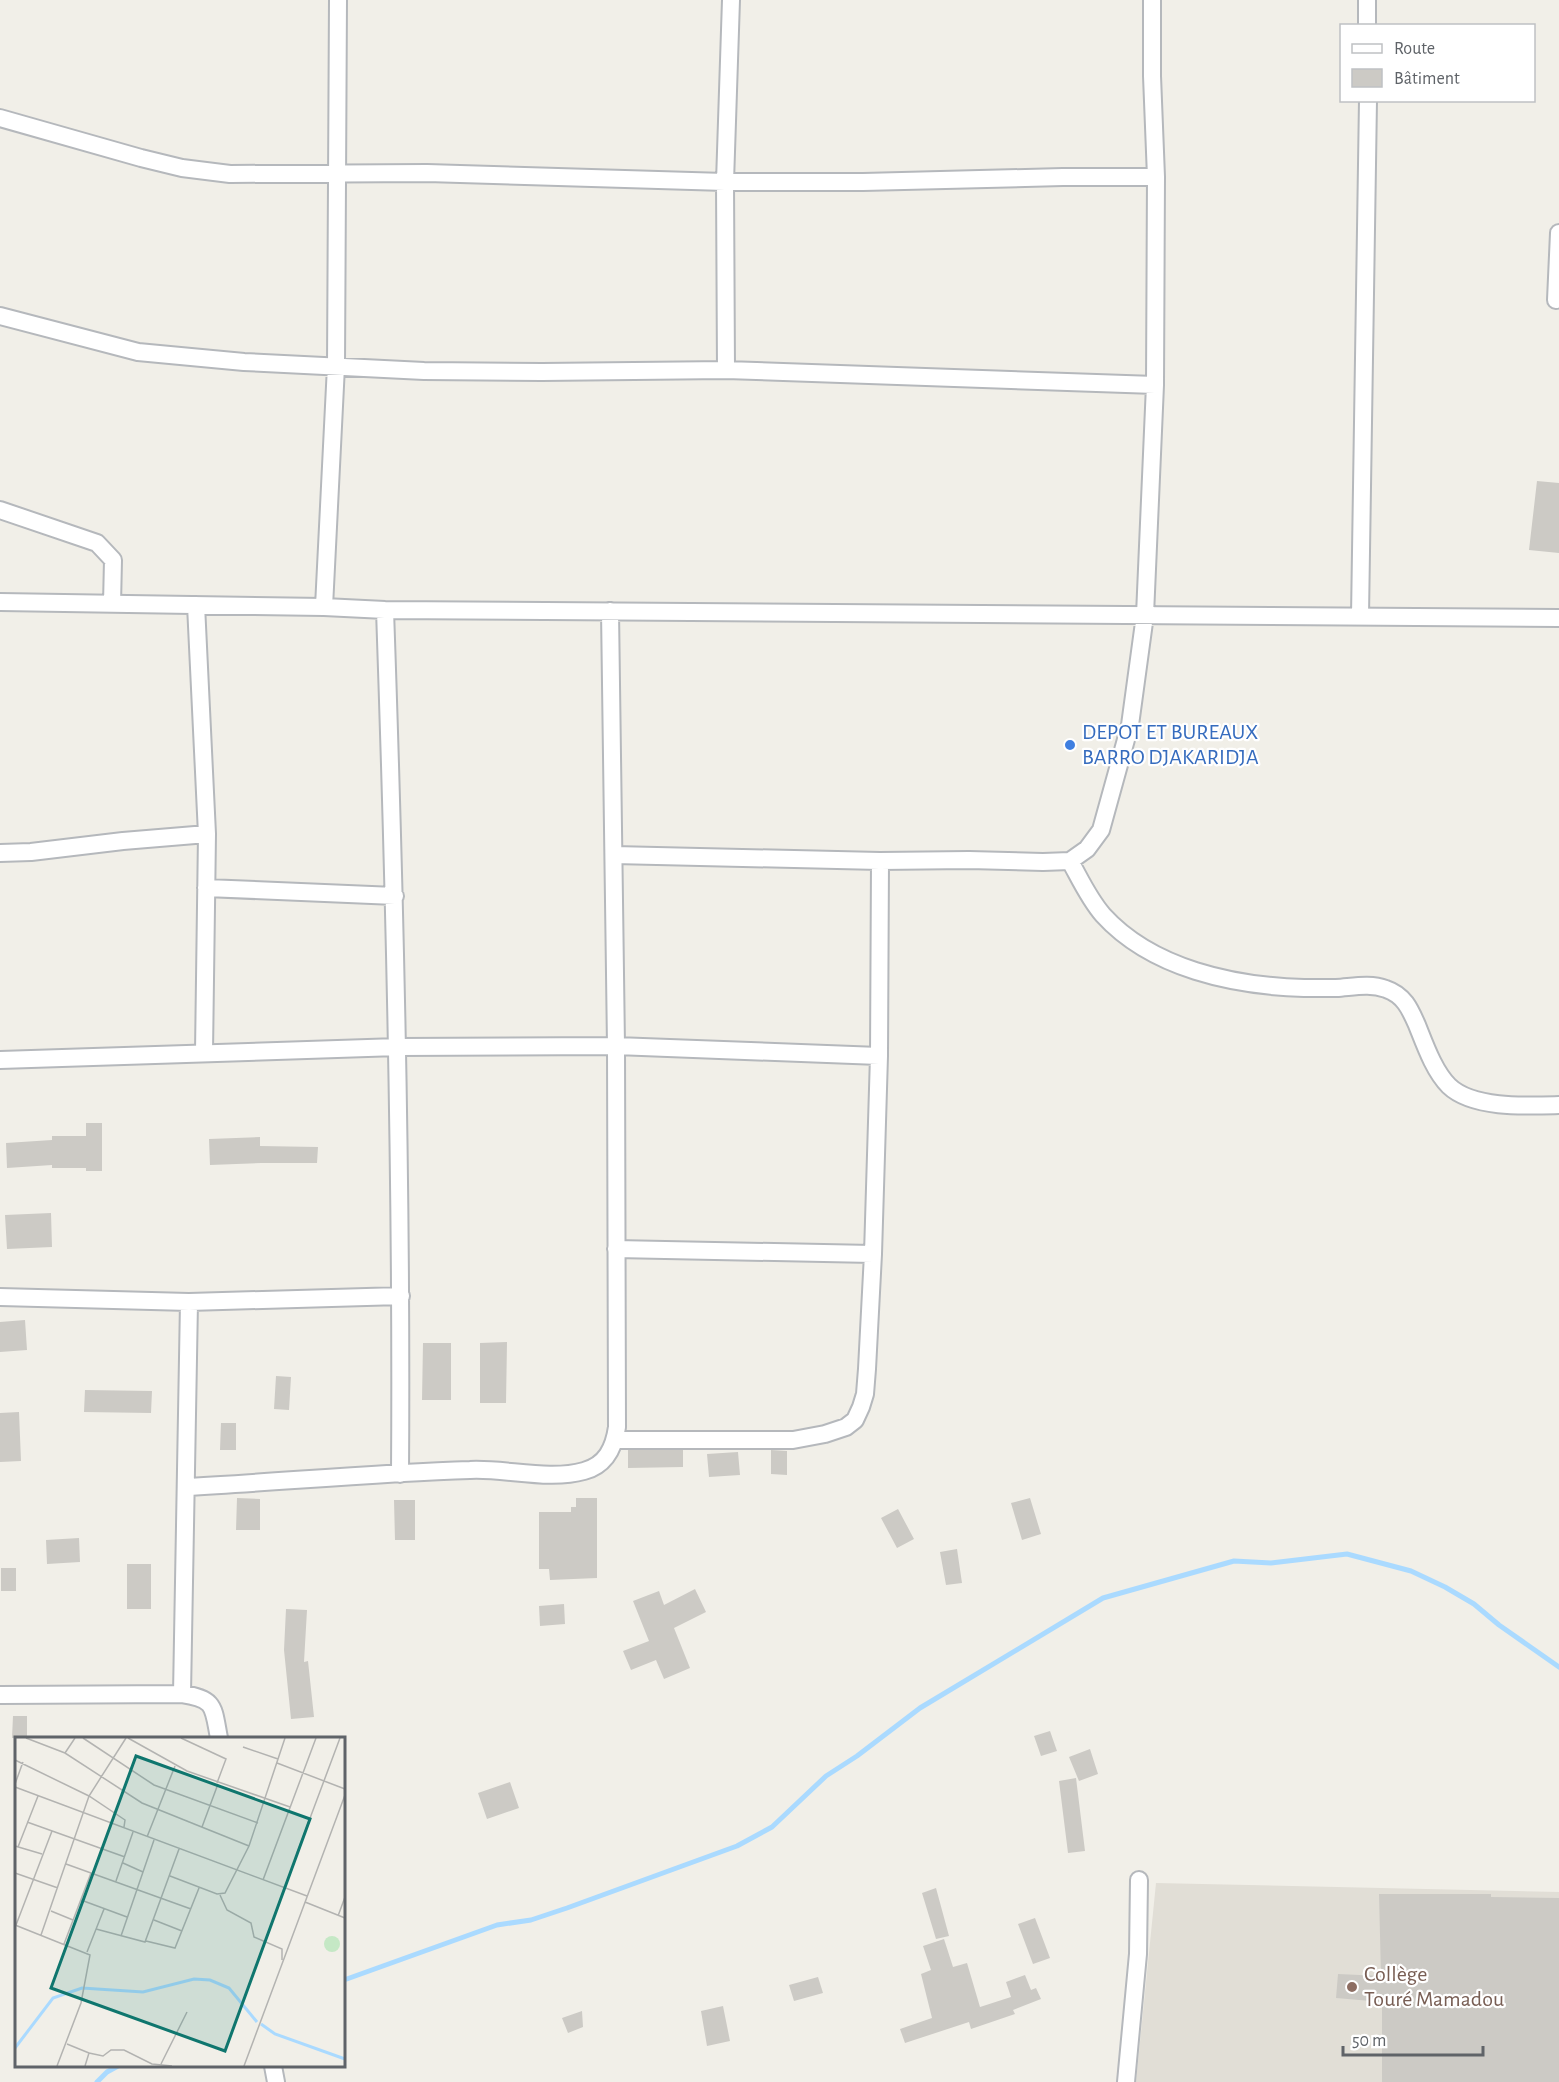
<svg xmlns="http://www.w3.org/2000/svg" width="1559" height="2082" viewBox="0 0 1559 2082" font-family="'Alegreya Sans',sans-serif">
  <rect width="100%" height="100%" fill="#f1efe8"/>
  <path fill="#e1ded6" d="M1156,1883L1559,1892V2082H1136Z"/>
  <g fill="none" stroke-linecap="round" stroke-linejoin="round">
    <path stroke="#aadaff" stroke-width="5" d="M344,1980L497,1925L531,1920L567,1908L737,1846L772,1827L826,1776L857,1756L920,1708L1103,1598L1234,1561L1271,1563L1347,1554L1411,1571L1445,1587L1474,1604L1499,1625L1559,1667
      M97,2082L107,2072L118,2066"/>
  </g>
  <path fill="#cccac5" d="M1537,481L1559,483V553L1529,550Z
    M86,1123H102V1171H86V1168H52V1165L7,1168L6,1143L52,1140V1136H86Z
    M260,1137V1146L318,1147L317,1163H261L210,1165L209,1139Z
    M51,1213L52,1247L7,1249L5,1215Z
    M25,1320L27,1350L0,1352V1322Z
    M507,1342L506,1403H480V1343Z
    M423,1343H451V1400H422Z
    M276,1376L291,1377L289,1410L274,1409Z
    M85,1390L152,1391L151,1413L84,1412Z
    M19,1412L21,1461L0,1462V1413Z
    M221,1423H236V1450H220Z
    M628,1450H683V1467L628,1468Z
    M771,1450L787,1451V1475L771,1474Z
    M738,1452L740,1475L709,1477L707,1454Z
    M237,1498L260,1499V1530H236Z
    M576,1498H597V1578L550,1580L549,1569H539V1512H571V1507H576Z
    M1030,1498L1041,1534L1022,1540L1011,1503Z
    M394,1500H415V1540H395Z
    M898,1509L914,1539L897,1548L881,1518Z
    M79,1538L80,1562L47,1564L46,1540Z
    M957,1549L962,1583L946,1585L940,1552Z
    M127,1564H151V1609H127Z
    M1,1568H16V1591H1Z
    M695,1589L706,1612L674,1628L690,1668L664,1679L656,1660L631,1670L623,1651L649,1641L633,1601L659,1591L664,1605Z
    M564,1604L565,1624L540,1626L539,1606Z
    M286,1609L307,1610L304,1662L308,1661L314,1717L291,1719L284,1650Z
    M13,1716H27V1738H12Z
    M1050,1731L1057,1751L1041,1756L1034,1736Z
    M1090,1749L1098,1774L1079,1781L1069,1757Z
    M1076,1778L1085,1851L1068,1853L1059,1781Z
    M510,1782L519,1808L487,1819L478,1793Z
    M936,1888L949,1936L936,1939L922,1893Z
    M1379,1894H1491V1897L1559,1898V2082H1382V2002L1336,1998L1338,1974L1381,1976Z
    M1035,1918L1050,1958L1033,1964L1018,1924Z
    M944,1939L953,1967L967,1963L980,2007L1011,1997L1006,1982L1025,1975L1031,1990L1036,1988L1041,1999L1013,2010L1015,2014L971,2029L969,2022L905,2043L900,2029L932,2018L921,1974L931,1970L923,1946Z
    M818,1977L823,1993L794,2001L789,1985Z
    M723,2006L730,2041L707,2046L701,2011Z
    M582,2011L583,2027L568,2033L562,2018Z"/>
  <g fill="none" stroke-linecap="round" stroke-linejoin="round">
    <g stroke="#b5b8bc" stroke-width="20">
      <path id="street" d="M1367,0V26
        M0,118L141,158L182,168L230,174L427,173L725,182H863L1063,177H1156
        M1556,300L1559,233
        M0,316L138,352L244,362L424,371L542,372L726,370L1155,385
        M726,370L725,182L731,0
        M0,510L97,543L113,560L112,604
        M0,602L324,607L385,610L1559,618
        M196,605L207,834L204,1052
        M324,607L336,366L338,0
        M385,610C395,898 402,1185 400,1474
        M1360,616L1368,100
        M0,853L31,852L123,841L207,834
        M614,855L880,861L969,860L1043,862L1070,861L1087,849L1101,830L1130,725L1145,615L1155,385L1156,177L1152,76V0
        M1070,861C1080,879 1089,899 1103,915C1152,969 1234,986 1304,988C1315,988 1326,988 1336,988C1353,987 1370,983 1386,989C1404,995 1410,1009 1417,1025C1425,1045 1434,1071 1449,1086C1473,1109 1528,1106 1559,1105
        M206,888L395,896
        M0,1060L398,1047L616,1046L879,1056
        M616,1249L873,1254
        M0,1297L189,1302L401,1296
        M615,1440H793L825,1434L846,1427L855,1420L861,1407L865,1394L867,1369L873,1254L879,1056L880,861
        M186,1487C280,1482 375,1473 470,1470C505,1468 549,1481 584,1471C606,1465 614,1448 617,1427L616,1046L610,611
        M182,1694L189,1302
        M0,1695L182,1694C216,1699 213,1707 219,1738
        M273,2066L276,2082
        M1126,2082L1138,1954L1139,1880"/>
    </g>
    <use href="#street" stroke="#fff" stroke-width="16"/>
  </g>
  <circle fill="#3f7fe0" stroke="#fff" stroke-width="2" cx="1070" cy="745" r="6"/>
  <circle fill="#8d6e63" stroke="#fff" stroke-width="2" cx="1352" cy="1987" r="6"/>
  <g text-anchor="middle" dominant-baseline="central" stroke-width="4.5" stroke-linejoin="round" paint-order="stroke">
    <g font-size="22" fill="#366cbe" stroke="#fff" text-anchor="start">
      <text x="1082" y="732">DEPOT ET BUREAUX<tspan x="1082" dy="25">BARRO DJAKARIDJA</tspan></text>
    </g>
    <g font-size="22" fill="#785e54" stroke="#fff" text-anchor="start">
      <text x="1364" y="1974">Collège<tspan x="1364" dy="25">Touré Mamadou</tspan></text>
    </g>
  </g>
  <g transform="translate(15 1737)">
    <rect width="330" height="330" fill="#f1efe8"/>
    <path d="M309 207a8 8 0 1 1 16 0a8 8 0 1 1-16 0Z" fill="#c5e8c5"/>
    <path fill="none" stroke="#aadaff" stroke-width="3" d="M246,287L260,297L330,322M0,311L38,261L67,251L128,255L179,242L195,243L214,251L242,285"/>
    <path fill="none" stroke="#b3b3b1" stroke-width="1.5" d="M11,1L50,16L127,66L234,109M68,1L139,48L243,86M113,1L172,34L275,70M166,1L211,22L202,46M228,10L263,22M50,16L60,1M0,23L74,59L110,83L109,90M262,26L330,52M0,47L8,25M0,50L292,159M12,85L110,120M187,90L203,47M132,100L160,29M0,109L27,117M3,110L23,59M282,116L325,1M108,126L128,135M51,127L176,172M0,136L43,151M155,139L202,157L210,156L234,109L270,1M248,143L301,1M101,144L118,95M205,158L212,173L236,186L239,200L267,212V223M66,163L112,180M290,165L330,181M36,174L58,183M323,179L330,160M139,183L167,194M0,188L75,218L66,266L42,329M1,188L37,94M81,192L130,205L164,112M26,198L74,59L111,1M106,199L139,103M131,204L160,211L184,151M49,207L76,136M72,215L89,172M52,307L74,316L70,329M74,316L88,319L96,313H109L137,327L157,329M146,327L172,275M229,329L330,58"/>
    <path fill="#0f766e" fill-opacity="0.15" stroke="#0f766e" stroke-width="3" d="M121,19L295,82L210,314L36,251Z"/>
    <rect width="330" height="330" fill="none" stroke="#5f6368" stroke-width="3"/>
  </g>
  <rect x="1340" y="24" width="195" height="78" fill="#ffffff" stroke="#bfc1c3" stroke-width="1.5"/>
  <rect x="1352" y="44" width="30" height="9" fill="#ffffff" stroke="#bfc1c3" stroke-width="1.5"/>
  <text x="1394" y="54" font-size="18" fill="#5f6368">Route</text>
  <rect x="1352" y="69" width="30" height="18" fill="#cccac5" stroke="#bfc1c3" stroke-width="1.5"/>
  <text x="1394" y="84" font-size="18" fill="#5f6368">Bâtiment</text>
  <path d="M1343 2046v9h140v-9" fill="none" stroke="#5f6368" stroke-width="3"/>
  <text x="1352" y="2046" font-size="18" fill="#5f6368" stroke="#ffffff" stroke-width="4.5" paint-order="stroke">50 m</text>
</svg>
